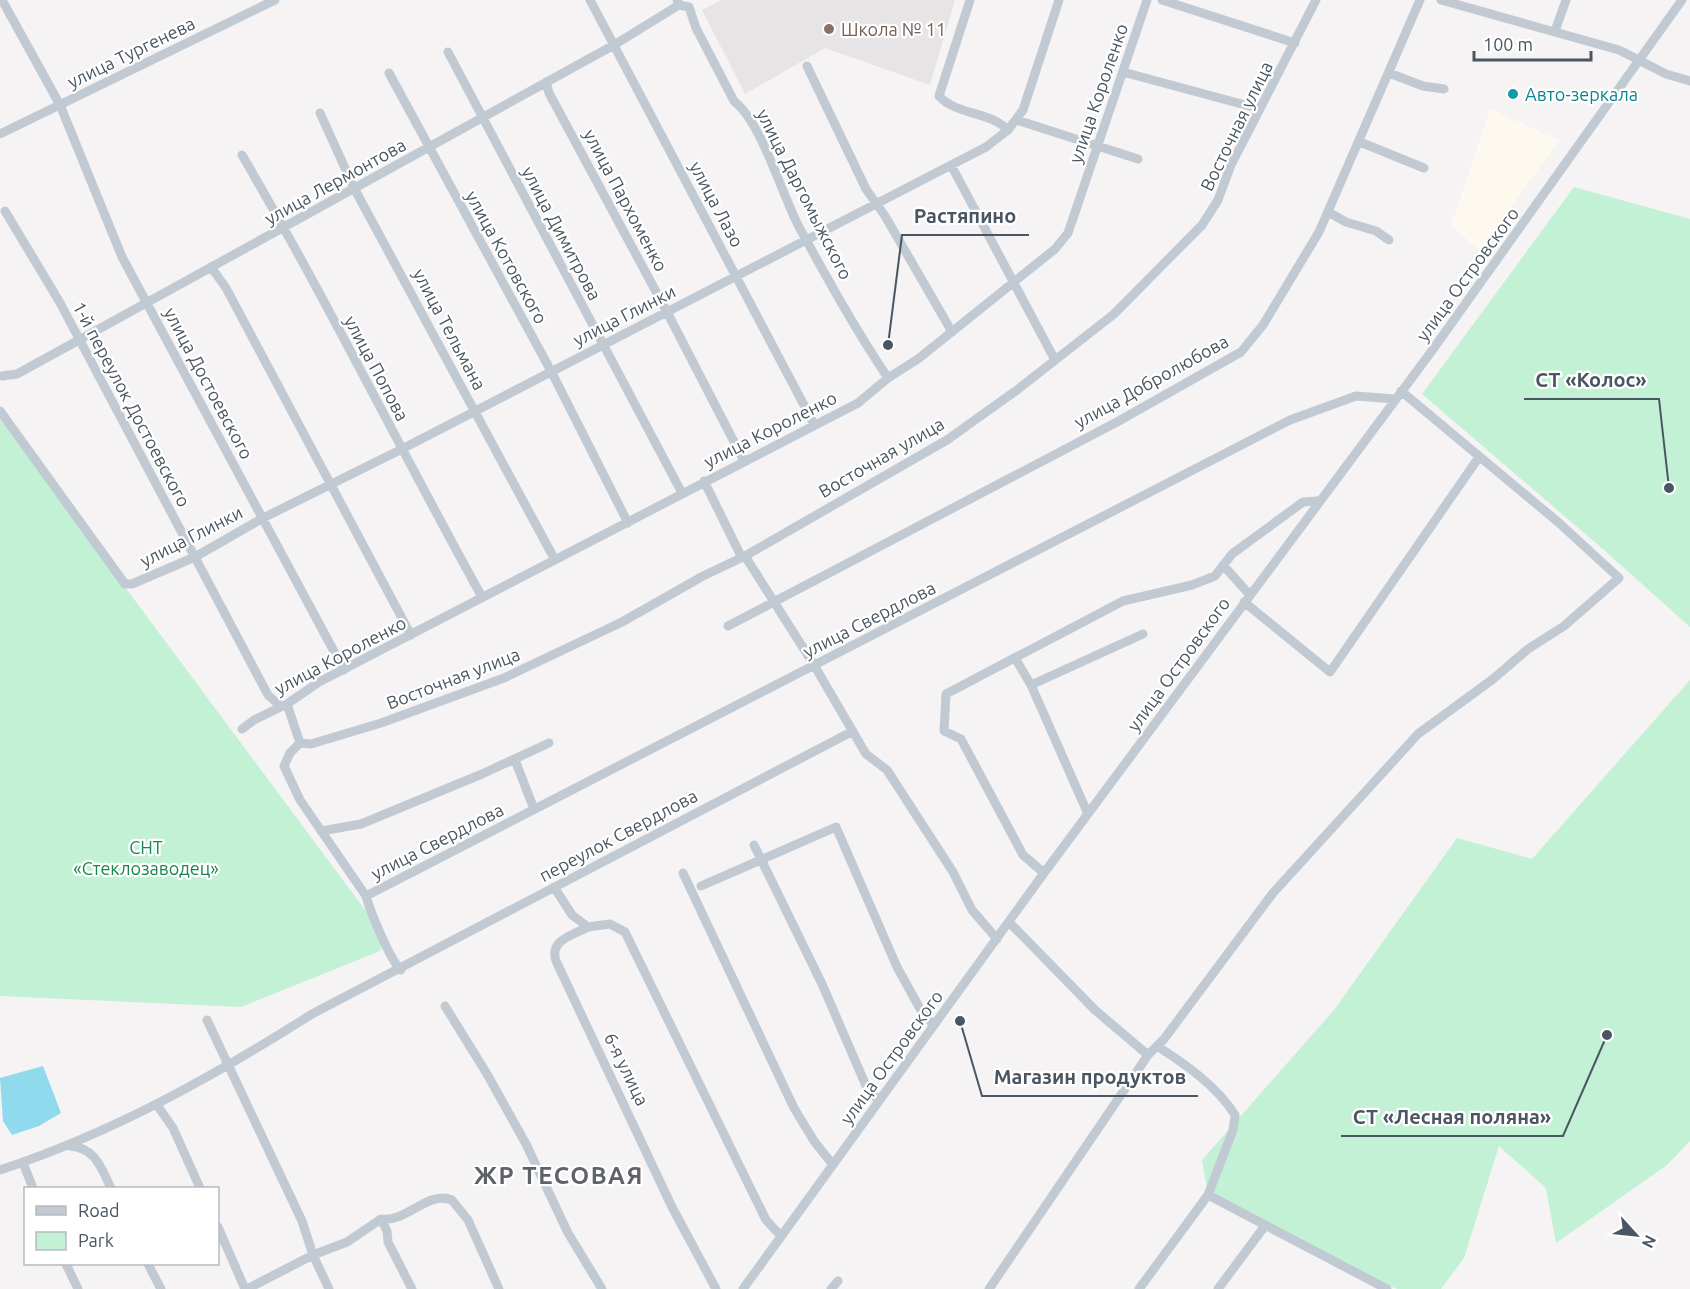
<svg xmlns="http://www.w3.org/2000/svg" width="1690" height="1289" viewBox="0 0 1690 1289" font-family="Ubuntu,sans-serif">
  <rect width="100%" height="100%" fill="#f5f3f3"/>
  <path fill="#fdf9ef" d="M1490,109L1559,140L1480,251L1451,225Z"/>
  <path fill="#e6e4e5" d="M721,0H955L930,85L825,48L745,94L702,10Z"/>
  <path fill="#c3f1d5" d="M1574,187L1690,219V627L1604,550L1422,394Z
    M0,419L386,938L380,951L241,1007L0,996Z
    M1690,680V1141L1667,1165L1556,1243L1546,1188L1499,1146L1464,1258L1441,1289H1397L1326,1257L1208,1195L1202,1160L1334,1010L1457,838L1532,859Z"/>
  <path fill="#90daee" d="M43,1066L61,1113L39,1126L12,1135L3,1121L0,1078Z"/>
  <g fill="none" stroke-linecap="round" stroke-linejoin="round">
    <path stroke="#c1cad2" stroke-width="9" d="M2,0L60,105L122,257L344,670
      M590,0L814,424
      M677,0L679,5L689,7L696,28L734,101C762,123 781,193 799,227C827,278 855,329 888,378
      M970,0L939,96C956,115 989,111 1008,130
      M1162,0L1295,43
      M1441,0L1619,50L1666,74L1690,81
      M1555,31L1566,0
      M448,52L682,493
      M807,66L866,189L885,216L952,332
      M1123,72L1260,109
      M389,73L551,371L628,523
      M1389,73L1423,86L1444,89
      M546,82L549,93L667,312L744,461
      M320,113L354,188L555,560
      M1017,120L1138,159
      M0,134L275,0
      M1360,142L1424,168
      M242,155C327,300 401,451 482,597
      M951,165L1055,360
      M5,211L59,301L268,695L280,706
      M1328,212L1346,222L1376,231L1389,240
      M211,267L226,288L411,635
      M2,376L17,374L79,340L614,45L679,5
      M0,411L125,584H132L195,557L263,518L402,449L986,147L1008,130L1023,110L1059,0
      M704,481L742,558
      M745,556L814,665L866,754L887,770L953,872L972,910L997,939
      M1223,565L1249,594
      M1244,602L1330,672L1479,457
      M728,626L1117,422L1241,352L1263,325L1319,232L1420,0
      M1015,658L1031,685L1088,814
      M1031,685L1143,634
      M287,704L300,743L290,753L284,766L300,800L366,896C370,911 390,960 401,970
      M242,729L254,720L287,704L319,682L858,403L888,378L918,359L1055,249L1068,233L1147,0
      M300,743L311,744L381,723L504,678L622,622L703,576L745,556L947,440L1017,390L1114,314L1202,225L1218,200L1231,165L1316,0
      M515,760L534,809
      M321,831L361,824L482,774L549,743
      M754,845L822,984L867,1088L879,1101
      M683,873L794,1108L814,1141L833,1165
      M1044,873L1023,855L961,739L944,731L946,694L1123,601L1192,585L1215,576L1232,554L1303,502L1318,501
      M701,886L836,827L897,967L923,1014L934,1025
      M554,887L572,915L588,927C573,935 549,940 556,961L672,1207L716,1289
      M366,896L1290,420L1356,396L1394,399
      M1009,922L1095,1010L1148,1055
      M588,927L610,924L625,932L766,1220L781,1236
      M445,1006L487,1074L526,1144L568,1233L602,1289
      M207,1020L302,1221L313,1255L329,1289
      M157,1105L173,1128L200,1188
      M70,1146C96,1148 101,1168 111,1188
      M23,1163L33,1188
      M0,1170C112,1133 213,1077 312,1014L853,731
      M1208,1195L1387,1289
      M381,1219C406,1223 428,1190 452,1200L468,1220L499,1289
      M381,1219L387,1231L388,1242L412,1289
      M218,1227L245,1289
      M66,1264L78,1289
      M148,1264L161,1289
      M247,1289L313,1255L347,1242L381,1219
      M743,1289L1044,873L1431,352L1682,0
      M831,1289L838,1281
      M989,1289L1148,1055L1164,1039L1273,893L1418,734L1493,679L1528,649L1564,626L1619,578L1558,522L1401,391
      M1139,1289L1208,1195L1233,1130L1235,1115C1217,1086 1185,1064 1157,1046
      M1218,1289L1264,1227"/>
  </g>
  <circle fill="#8d6e63" stroke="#fff" stroke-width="2" cx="829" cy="29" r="6"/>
  <circle fill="#0f9aa8" stroke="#fff" stroke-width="2" cx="1513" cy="94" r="6"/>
  <g text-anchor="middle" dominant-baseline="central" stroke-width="4.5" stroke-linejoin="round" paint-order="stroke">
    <g font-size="18" fill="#785e54" stroke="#fff" text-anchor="start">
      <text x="841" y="29">Школа № 11</text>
    </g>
    <g font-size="18" fill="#4a5661" stroke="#fff">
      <text transform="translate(131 52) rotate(-26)">улица Тургенева</text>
      <text transform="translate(1098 93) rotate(-71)">улица Короленко</text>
      <text transform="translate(1236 126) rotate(-64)">Восточная улица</text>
      <text transform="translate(335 181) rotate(-29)">улица Лермонтова</text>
      <text transform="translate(805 194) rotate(63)">улица Даргомыжского</text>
      <text transform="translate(626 200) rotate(62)">улица Пархоменко</text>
      <text transform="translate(717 204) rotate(62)">улица Лазо</text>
      <text transform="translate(562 233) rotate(62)">улица Димитрова</text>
      <text transform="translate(507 257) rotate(61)">улица Котовского</text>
      <text transform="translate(1467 274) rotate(-54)">улица Островского</text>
      <text transform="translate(624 315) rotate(-27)">улица Глинки</text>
      <text transform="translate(450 329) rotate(62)">улица Тельмана</text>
      <text transform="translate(377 368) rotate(62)">улица Попова</text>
      <text transform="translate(1151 381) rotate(-29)">улица Добролюбова</text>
      <text transform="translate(209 383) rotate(62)">улица Достоевского</text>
      <text transform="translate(132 404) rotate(62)">1-й переулок Достоевского</text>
      <text transform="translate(770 429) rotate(-27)">улица Короленко</text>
      <text transform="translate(881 457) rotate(-30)">Восточная улица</text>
      <text transform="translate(191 536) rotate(-27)">улица Глинки</text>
      <text transform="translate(869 619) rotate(-27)">улица Свердлова</text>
      <text transform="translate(340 655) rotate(-28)">улица Короленко</text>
      <text transform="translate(1178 664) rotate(-54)">улица Островского</text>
      <text transform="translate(453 678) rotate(-21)">Восточная улица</text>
      <text transform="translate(618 835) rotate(-28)">переулок Свердлова</text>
      <text transform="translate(437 841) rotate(-27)">улица Свердлова</text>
      <text transform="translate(891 1057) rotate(-54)">улица Островского</text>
      <text transform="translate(627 1069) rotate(64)">6-я улица</text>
    </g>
    <g font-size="18" fill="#0d838f" stroke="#fff" text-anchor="start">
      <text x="1525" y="94">Авто-зеркала</text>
    </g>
    <g font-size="18" fill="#17864f" stroke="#fff">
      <text x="146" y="847">СНТ<tspan x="146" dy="21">«Стеклозаводец»</tspan></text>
    </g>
    <g font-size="24" font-weight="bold" letter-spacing="1.5" fill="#5f6368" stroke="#fff">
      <text x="559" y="1175">ЖР ТЕСОВАЯ</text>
    </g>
  </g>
  <path fill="none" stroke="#4a5661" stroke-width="2" d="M888 345L902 235H1029M1669 488L1659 399H1524M960 1021L982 1096H1198M1607 1035L1563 1136H1341"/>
  <g fill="#4a5661" stroke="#fff" stroke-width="2">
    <circle cx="888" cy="345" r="6"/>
    <circle cx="1669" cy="488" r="6"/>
    <circle cx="960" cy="1021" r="6"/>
    <circle cx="1607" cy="1035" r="6"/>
  </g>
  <g font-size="20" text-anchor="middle" font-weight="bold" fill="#4a5661" stroke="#fff" stroke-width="4.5" stroke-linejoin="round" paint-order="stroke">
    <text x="965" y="223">Растяпино</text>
    <text x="1591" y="387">СТ «Колос»</text>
    <text x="1090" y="1084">Магазин продуктов</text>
    <text x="1452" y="1124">СТ «Лесная поляна»</text>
  </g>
  <rect x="24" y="1187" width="195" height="78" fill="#ffffff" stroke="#b7bbc0" stroke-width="1.5"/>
  <rect x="36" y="1206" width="30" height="9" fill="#c1cad2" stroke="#b7bbc0" stroke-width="1.5"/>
  <text x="78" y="1217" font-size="18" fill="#4a5661">Road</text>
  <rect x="36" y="1232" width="30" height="18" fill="#c3f1d5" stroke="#b7bbc0" stroke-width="1.5"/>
  <text x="78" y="1247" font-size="18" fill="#4a5661">Park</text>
  <g transform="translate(1636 1235) rotate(117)" stroke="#ffffff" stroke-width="4.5" paint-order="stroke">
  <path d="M0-4.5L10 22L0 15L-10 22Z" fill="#4a5661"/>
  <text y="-9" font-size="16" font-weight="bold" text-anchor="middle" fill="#4a5661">N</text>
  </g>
  <path d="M1474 51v9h117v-9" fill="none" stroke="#4a5661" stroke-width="3"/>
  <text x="1483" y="51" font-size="18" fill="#4a5661" stroke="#ffffff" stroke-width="4.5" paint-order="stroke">100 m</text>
</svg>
